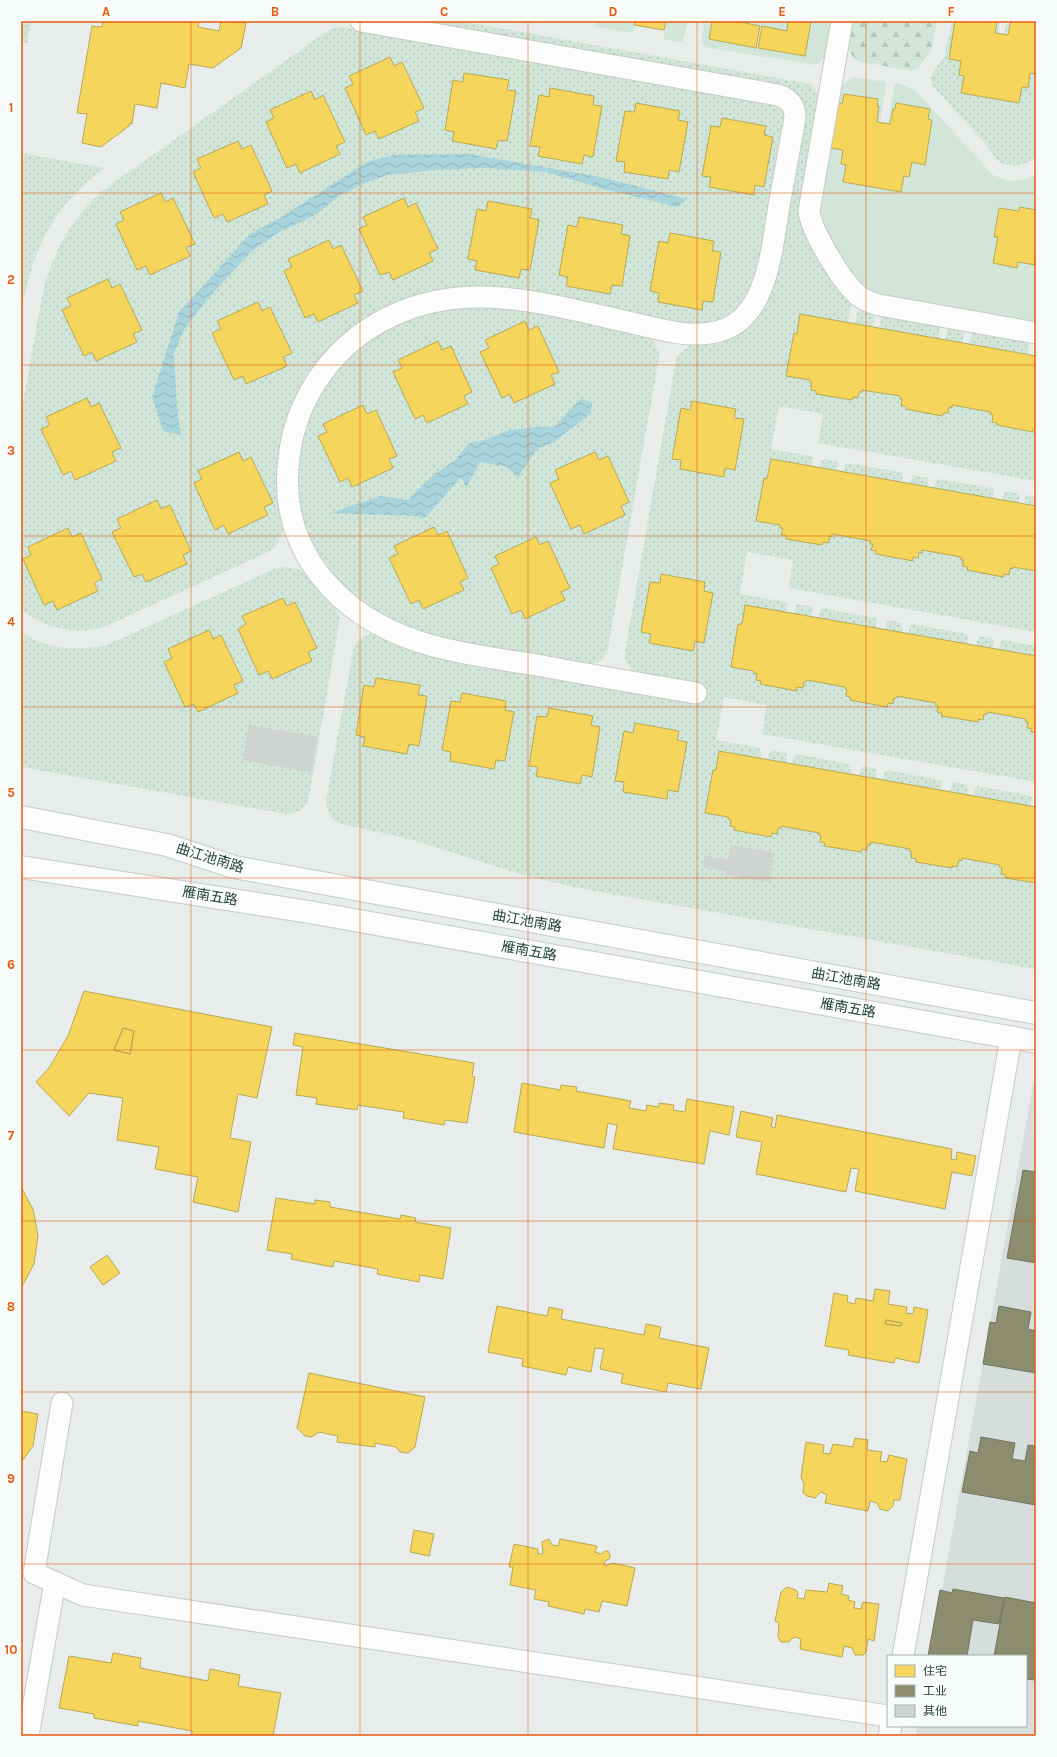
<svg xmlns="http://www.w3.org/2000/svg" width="1057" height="1757" viewBox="0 0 1057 1757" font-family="Karla,'Noto Sans SC',sans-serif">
  <defs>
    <pattern id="forest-firs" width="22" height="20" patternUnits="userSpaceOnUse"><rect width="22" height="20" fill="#d1e6d8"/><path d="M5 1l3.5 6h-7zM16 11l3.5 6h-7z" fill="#b3c6ba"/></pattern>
    <pattern id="park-dots" width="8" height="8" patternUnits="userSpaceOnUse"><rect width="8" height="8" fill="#d1e6d8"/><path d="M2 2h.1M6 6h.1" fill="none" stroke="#b3c6ba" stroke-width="1.8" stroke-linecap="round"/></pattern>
    <pattern id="water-waves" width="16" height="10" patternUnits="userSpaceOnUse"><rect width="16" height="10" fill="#a9d4db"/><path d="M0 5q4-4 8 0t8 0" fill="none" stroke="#91b7bd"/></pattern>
  </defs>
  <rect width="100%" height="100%" fill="#e8edeb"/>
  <path fill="#d6dedb" d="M1033,1085H1036V1736H916L917,1726H1026V1656H930Z"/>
  <path fill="#d1e6d8" d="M596,21H635L633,33L595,27Z
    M666,21H688L683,41L679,42L663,39Z
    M735,21H788L787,31Z
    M811,21H832L825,58L815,65L705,47L701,43L704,24L712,25L709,39L805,56Z
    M854,77L885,82L886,85L880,122L888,123L895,83L906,86L916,91L993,175L1006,180L1016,181L1027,179L1036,175V323L881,296L865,290L854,278L824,229L818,210L841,86L847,81Z"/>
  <path fill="url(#forest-firs)" d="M851,21H937L931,51L917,69L911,71L857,61C844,48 849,38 851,21Z"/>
  <path fill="url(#park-dots)" d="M21,21H31L27,43L21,42Z
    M413,21H460L811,84L818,94V99L799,213L802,228L805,234L842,294L851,305L848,323L855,324L857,312L861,310L875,314L873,327L879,328L882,316L884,315L939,325L940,328L939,339L945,340L948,328L950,327L964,330L963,343L969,344L972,332L1030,342L1028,355L1036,356V481L818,443L823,414L779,406L771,449L811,456L813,458L812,466L820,468L822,460L824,459L837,461L838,463L837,471L844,472L845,464L847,463L901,472L903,474L902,482L910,484L912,476L914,475L928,478V487L934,488L936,480L938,479L992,488L994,490L993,498L1002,500L1004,492L1006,491L1017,493L1020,496L1018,503L1024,504L1026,496L1028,495L1036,496V632L789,588L793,560L747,552L740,594L786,602L787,604L786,612L794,613L796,605L798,604L811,607L813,608L812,617L818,618L820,610L822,608L876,618L877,620L876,628L885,629L887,621L889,620L902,623V633L908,634L910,626L912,624L967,634L968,636L967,644L976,646L978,638L980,636L994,639L993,649L999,650L1001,642L1002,640L1036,646V782L762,734L767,705L724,697L716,740L760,748L761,750V758L768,759L770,752L773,750L786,753L787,755L786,763L792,764L794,756L797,754L849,764L851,766L850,774L859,775L861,768L864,766L876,769V778L883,779L884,772L887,770L940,780L942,782L941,790L950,791L952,784L955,782L968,785L967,794L973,795L975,788L978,786L1031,796L1032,798L1031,806L1036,807V969L578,888L527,876L409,839L342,824C331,820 326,813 326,801L353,651C356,640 362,636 372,634L634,672C627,666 625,661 625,652L676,360L679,354L690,345L739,332L803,107Z
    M952,21H1000L998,33L1004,34L1007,21H1036V159L1018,166L1006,165L998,161L984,142L932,85L930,77L945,55Z
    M336,27H344L777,103L786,112L763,247L753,285L738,310L718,323L684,324L461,288L319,363L283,519C284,535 279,545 266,553L102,628C72,634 45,629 21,609V414L43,292C53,252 71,219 102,191L329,30Z
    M21,153L104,168C52,206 32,252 21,313Z
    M483,306L534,311L650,337C656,344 659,349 659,357L608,649C603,660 597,665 584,665L429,636L382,617L338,583L311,546L299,511L297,461L308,416L328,380L359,347L394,325L438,310Z
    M284,567C290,567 296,568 302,571C313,577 337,605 340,617L309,798C305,809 298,814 286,814L21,767V632C47,650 77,651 107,645L274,569Z"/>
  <path fill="url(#water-waves)" d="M469,154L600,177L687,199L677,207L600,188L546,172L485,168L436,170L387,175L360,185L339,196L315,215L276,234L252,251L210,296L185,328L174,353L177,408L181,435L163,431L152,397L179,312L250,234L283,216L367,162L393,155Z
    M580,399L592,402L591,413L554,442L538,448L518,477L507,467L480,462L466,488L461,477L425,518L415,516L331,513L380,496L408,500L431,477L456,459L469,443L485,440L509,430L537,427H555Z"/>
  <path fill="#f6d55c" stroke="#b7a952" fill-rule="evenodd" d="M103,21H199L198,27L219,31L221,21L246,23L241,48L213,68L189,64L185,88L161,83L157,108L135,104L132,124L130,123L129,126L101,147L82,143L87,114L77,113L92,26L102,27Z
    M635,21H666L664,30L634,25Z
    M712,21H735L760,26L756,48L709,39Z
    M788,21H811L805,56L758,48L762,26L787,31Z
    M955,21H997L995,33L1008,35L1011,21H1036V74L1030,73L1028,88L1022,87L1019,103L961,93L964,76L959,75L961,61L949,59Z
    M390,57L394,66L402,62L424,108L415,112L419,121L379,139L375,131L366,135L345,88L353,84L349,76Z
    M464,73L509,80L507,90L516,91L507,141L498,140L496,149L452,141L454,132L445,130L453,80L463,82Z
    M550,88L594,96L593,105L602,106L593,157L584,155L582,164L538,156L540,147L530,146L539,95L549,97Z
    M311,91L315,100L323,95L345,142L336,146L340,154L300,173L296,164L287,168L266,122L274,118L270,110Z
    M844,94L878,99L877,106H879L877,122L890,124L893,109H895L896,103L930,109L928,119L932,120L925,165L912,162L909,177L904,176L901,192L843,182L846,165L841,164L843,150L831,148L838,103L842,104Z
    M636,103L680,111L678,120L688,122L679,172L669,170L668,179L624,172L625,162L616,161L625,111L634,112Z
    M722,118L766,126L764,135L773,137L764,187L755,185L754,195L709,187L711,177L702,176L711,126L720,127Z
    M238,141L242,149L251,145L272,191L264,195L268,204L227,222L223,214L214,218L193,172L201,168L197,159Z
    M161,193L165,202L173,198L195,244L186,247L190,256L150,275L146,266L137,270L116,224L124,220L120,212Z
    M404,198L408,207L416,203L438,249L429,253L433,261L393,280L389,272L380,275L359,229L367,225L363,217Z
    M488,201L532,209L530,218L539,220L530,270L521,269L519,278L475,270L477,261L468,259L477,209L486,211Z
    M1020,207L1036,210L1035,265L1018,262L1017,268L993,263L998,237H994L999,208L1019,211Z
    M579,217L623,225L621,234L630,236L622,286L612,285L610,294L566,286L568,277L559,275L568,225L577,227Z
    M670,233L714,241L712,251L721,252L713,302L703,301L702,310L658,302L659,293L650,291L659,241L668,243Z
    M329,240L333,249L341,245L363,291L354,295L358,303L318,322L314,314L305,318L284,271L292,267L288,259Z
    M108,279L112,288L120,284L142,330L133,334L137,342L96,361L92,352L84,356L62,310L71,306L67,298Z
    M258,302L262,311L270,307L292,353L283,357L287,366L246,384L243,376L234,380L212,333L221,329L217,321Z
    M800,314L1036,356V429H1033V432L997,425V423L992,422L993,415H991V412L952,405V408L949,407L948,413H943L942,416L906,409V406H901L902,399H900V396L862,390V392H859L858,398L853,397L852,400L816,394V391L811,390L812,383H810V380L786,376L794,333L797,334Z
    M525,321L529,330L538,326L559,372L551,375L555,384L514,403L510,394L502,398L480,352L489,348L485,340Z
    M438,341L442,350L451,346L472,392L464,396L468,404L427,423L423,415L415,419L393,372L402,368L398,360Z
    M87,398L91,407L99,403L121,448L112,452L116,461L75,480L71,471L63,475L41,429L50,425L46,417Z
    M692,401L736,409L734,418L744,419L735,470L725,468L724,477L680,469L681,460L672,459L681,408L690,410Z
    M363,405L367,414L376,410L397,456L389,459L393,468L352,487L348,478L340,482L318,436L327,432L323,424Z
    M239,452L243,461L251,457L273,503L264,507L268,515L228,534L224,525L215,530L194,483L202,479L198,471Z
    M595,452L599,460L608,456L629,502L621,506L625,515L584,534L580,525L571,529L550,483L559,479L555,470Z
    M771,459L1036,506V571L1013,567V569L1010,568L1009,575L1004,574L1003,577L967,570L968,567L962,566L964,560H961V557L922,550V553L919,552L918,558L913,557V561L876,554V551L871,550L873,544H870L871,541L832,534V537L830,536L828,543L823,542L822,545L786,539V535H781L783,528H780V525L756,521L764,478L767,479Z
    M157,500L161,509L170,505L191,551L183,555L187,564L146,582L142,574L134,577L112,532L121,528L117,519Z
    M434,527L438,535L447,531L468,578L460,582L464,590L423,609L419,600L411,604L389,558L398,554L394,546Z
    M68,528L72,537L81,533L102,579L94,583L98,591L57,610L53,601L44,605L23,559L31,555L28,547Z
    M536,537L540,545L548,541L570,588L561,592L565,600L525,619L521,610L512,614L491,568L499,564L495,556Z
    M661,574L705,582L704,591L713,593L704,643L695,641L693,651L649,643L651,634L641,632L650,582L660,583Z
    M283,598L287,606L295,602L317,648L308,652L312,661L272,679L268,671L259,675L238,629L246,624L242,616Z
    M745,605L1036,656V732H1031L1032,729L1027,728L1028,722L1025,721L1026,719L988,712L987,714H984L983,720L978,719V722L941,716L942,713L937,712L938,706L935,705L936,703L897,696L896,698H894L893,704L888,703L887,707L850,700V697L846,696L847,689H845V687L807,680L806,682H804L803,688L797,687V691L760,684L761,681L756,680L757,674L754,673V671L731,667L738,624H742Z
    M209,630L213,639L221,635L243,681L234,685L238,693L198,712L194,704L185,707L164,662L172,658L168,649Z
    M376,678L420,685L418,695L427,696L419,746L409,744L407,754L363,746L365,737L356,735L364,685L374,687Z
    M462,693L506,701L505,710L514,712L505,761L496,760L494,769L450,761L451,752L442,750L451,701L460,702Z
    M549,708L593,716L591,725L600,727L592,777L582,775L580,784L536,776L538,767L529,766L537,716L547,717Z
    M635,723L679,731L677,740L687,742L678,792L668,790L667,799L623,792L624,782L615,781L624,731L633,733Z
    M719,751L1036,807V883L1006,878V875L1001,874L1002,868L999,867L1000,865L962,858V861L959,860L957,867L952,866V868L916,862V859L911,858L912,852L909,851L910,849L871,842L870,845L868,844L867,850L862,849L861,852L824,846L825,843L820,842L821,835H819V833L781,826V828H778L777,834L772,833L771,837L734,830L735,827L730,826L731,820L728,819V817L705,813L713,770H716Z
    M84,991L272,1027L257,1098L238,1094L230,1138L251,1142L238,1212L193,1202L198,1177L155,1169L159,1147L117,1140L123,1098L89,1093L69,1116L36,1082L49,1068L68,1036ZM123,1028L134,1031L130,1054L114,1050Z
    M123,1028L134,1031L130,1054L114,1050Z
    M295,1033L474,1063L472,1076L475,1077L467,1123L445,1120L444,1125L403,1118L404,1112L358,1105L357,1110L316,1104L317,1098L296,1095L303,1047L293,1045Z
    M522,1083L560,1090L561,1085L577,1087L576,1091L631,1101L629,1108L646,1111L647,1105L659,1107V1103L674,1105L673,1110L685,1112L687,1099L734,1107L729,1135L710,1131L704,1164L613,1149L617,1125L608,1123L604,1148L514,1132Z
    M741,1111L773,1118L771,1127L775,1128L777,1115L952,1149L951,1159L956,1160L957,1152L976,1156L972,1176L952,1172L945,1209L855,1191L859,1169L851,1168L846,1192L756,1174L762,1142L736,1137Z
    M21,1187L33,1209L38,1236L34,1264L21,1288Z
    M276,1198L315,1204V1200L330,1202V1207L400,1219L401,1215L416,1218L415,1222L451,1228L443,1279L420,1275L419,1282L377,1274L378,1269L334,1261L333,1267L291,1259L292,1254L267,1250Z
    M107,1255L120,1273L103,1285L90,1267Z
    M875,1289L890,1291L888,1304L907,1307L906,1313L913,1314L914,1307L928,1310L919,1363L895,1358L894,1363L848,1355L849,1350L825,1346L834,1293L848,1296L847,1302L855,1304L856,1298L873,1301ZM886,1320L902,1323L901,1326L885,1324Z
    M497,1306L547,1316L549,1307L563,1310L561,1319L644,1335L646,1324L661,1327L659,1338L709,1348L701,1389L668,1383L666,1392L621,1383L623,1374L600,1369L604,1349L595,1348L591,1372L568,1367L566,1375L522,1366L523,1359L488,1352Z
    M886,1320L902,1323L901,1326L885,1324Z
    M309,1373L425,1397L415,1447L408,1453L400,1452L396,1447L375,1443V1447L337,1442L338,1436L319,1432L312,1437L305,1436L297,1428Z
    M21,1411L38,1414L33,1446L22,1461H21Z
    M855,1438L868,1440L867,1450L882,1452L880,1461L887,1462L889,1455L907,1459L900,1500H894L893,1506L888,1511L880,1509L877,1503L870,1501L868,1511L825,1503L827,1495L821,1492L815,1498L807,1496L803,1493L804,1484L801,1477L806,1442L824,1445L823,1453L830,1454L833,1444L853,1447Z
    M414,1530L434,1534L429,1556L410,1552Z
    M549,1539L552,1545L558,1546L560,1539L597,1546L595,1552L601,1554L605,1551H608L610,1555V1558L604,1562L605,1566L613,1563L635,1568L627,1606L602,1601L599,1612L585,1609L584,1614L548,1606L549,1602L534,1599L536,1590L510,1585L513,1567H509L514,1544L538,1549V1554H543L542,1542Z
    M829,1583L843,1586L841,1594L849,1596L848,1600L855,1602L854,1608L861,1609L863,1602L879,1604L874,1641L868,1639L866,1652L863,1655H855L852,1648L844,1646L842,1657L800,1649L801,1639L794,1637L789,1642H781L778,1637L779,1623L775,1621L781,1592L787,1587L796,1590L798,1593L797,1598L804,1599L806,1590L827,1592Z
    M113,1653L141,1658L140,1668L208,1681L210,1669L240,1675L238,1686L281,1693L273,1736H192V1731L138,1721V1726L94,1718V1714L59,1708L69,1656L111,1663Z"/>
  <path fill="#8c8c6e" stroke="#6d765e" d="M1023,1170L1036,1172V1263L1007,1258Z
    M999,1306L1031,1312L1028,1329L1036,1331V1373L983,1364L990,1322L996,1323Z
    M981,1437L1015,1443L1012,1459L1025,1461L1028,1445L1036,1446V1505L962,1492L970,1451L978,1453Z
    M953,1589L1004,1598L999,1624L973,1620L967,1656H928L940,1590L952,1593Z
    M1005,1597L1036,1603V1680L1026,1679V1656H994Z"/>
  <path fill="#cfd4d2" stroke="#d1d6d4" d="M249,725L317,737L311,772L243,760Z
    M731,845L774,853L769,882L726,875Z
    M705,856L728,860L726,871L703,867Z"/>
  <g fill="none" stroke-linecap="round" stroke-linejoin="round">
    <g stroke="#c5cac8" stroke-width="23">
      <path id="minor" d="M361,21L778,95C790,99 795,106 795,118C790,145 785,173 780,200C773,238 770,301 735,324C724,331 711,334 698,334C679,335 660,329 641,325C595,315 549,302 502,298C459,294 416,301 378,323C329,351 295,402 289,458C277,550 339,617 423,643C460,654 499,659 537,665C590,675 643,684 696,693
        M842,21L809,211C811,231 843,284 859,296C865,301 872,303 879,305L1036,333
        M62,1403L34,1573L83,1595L888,1716
        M903,1656L1011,1038
        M28,1736L55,1582
        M889,1736L891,1726"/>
    </g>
    <g stroke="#c3cbc8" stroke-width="24">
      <path id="secondary" d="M21,817L167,845L234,867L1036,1013
        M21,867L309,912L1036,1042"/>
    </g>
    <use href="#minor" stroke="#fcfcfc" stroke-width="21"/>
    <use href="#secondary" stroke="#fcfcfc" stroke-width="22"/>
  </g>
  <path fill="none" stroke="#e8590c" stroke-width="1" stroke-opacity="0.55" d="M191,21V1736M360,21V1736M528,21V1736M697,21V1736M866,21V1736M21,193H1036M21,365H1036M21,536H1036M21,707H1036M21,878H1036M21,1050H1036M21,1221H1036M21,1392H1036M21,1564H1036"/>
  <g text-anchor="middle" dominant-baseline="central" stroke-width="4" stroke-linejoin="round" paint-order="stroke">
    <g font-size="14" fill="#24423a" stroke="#f7fbf9">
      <text transform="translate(210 858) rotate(17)">曲江池南路</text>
      <text transform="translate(210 896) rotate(9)">雁南五路</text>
      <text transform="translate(527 921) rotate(10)">曲江池南路</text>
      <text transform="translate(529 951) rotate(10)">雁南五路</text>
      <text transform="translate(846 979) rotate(10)">曲江池南路</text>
      <text transform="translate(848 1008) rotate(10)">雁南五路</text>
    </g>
  </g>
  <rect width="1057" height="1757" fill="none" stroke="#f7fbf9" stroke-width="44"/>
  <rect x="887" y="1655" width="140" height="72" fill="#f7fbf9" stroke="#a3b1ad"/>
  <rect x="895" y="1665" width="20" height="12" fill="#f6d55c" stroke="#a3b1ad"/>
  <text x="923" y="1675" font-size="12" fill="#24423a">住宅</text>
  <rect x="895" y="1685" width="20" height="12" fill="#8c8c6e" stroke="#a3b1ad"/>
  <text x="923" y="1695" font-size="12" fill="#24423a">工业</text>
  <rect x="895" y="1705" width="20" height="12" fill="#cfd4d2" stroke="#a3b1ad"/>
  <text x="923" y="1715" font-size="12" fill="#24423a">其他</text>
  <rect x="22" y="22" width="1013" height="1713" fill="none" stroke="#e8590c" stroke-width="1.5"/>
  <g font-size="13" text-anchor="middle" font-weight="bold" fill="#e8590c">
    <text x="106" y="16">A</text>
    <text x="275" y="16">B</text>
    <text x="444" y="16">C</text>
    <text x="613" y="16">D</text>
    <text x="782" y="16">E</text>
    <text x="951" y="16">F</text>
    <text x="11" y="112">1</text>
    <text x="11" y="284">2</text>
    <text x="11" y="455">3</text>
    <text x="11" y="626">4</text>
    <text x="11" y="797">5</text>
    <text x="11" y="969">6</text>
    <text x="11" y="1140">7</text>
    <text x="11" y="1311">8</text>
    <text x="11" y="1483">9</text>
    <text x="11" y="1654">10</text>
  </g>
</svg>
